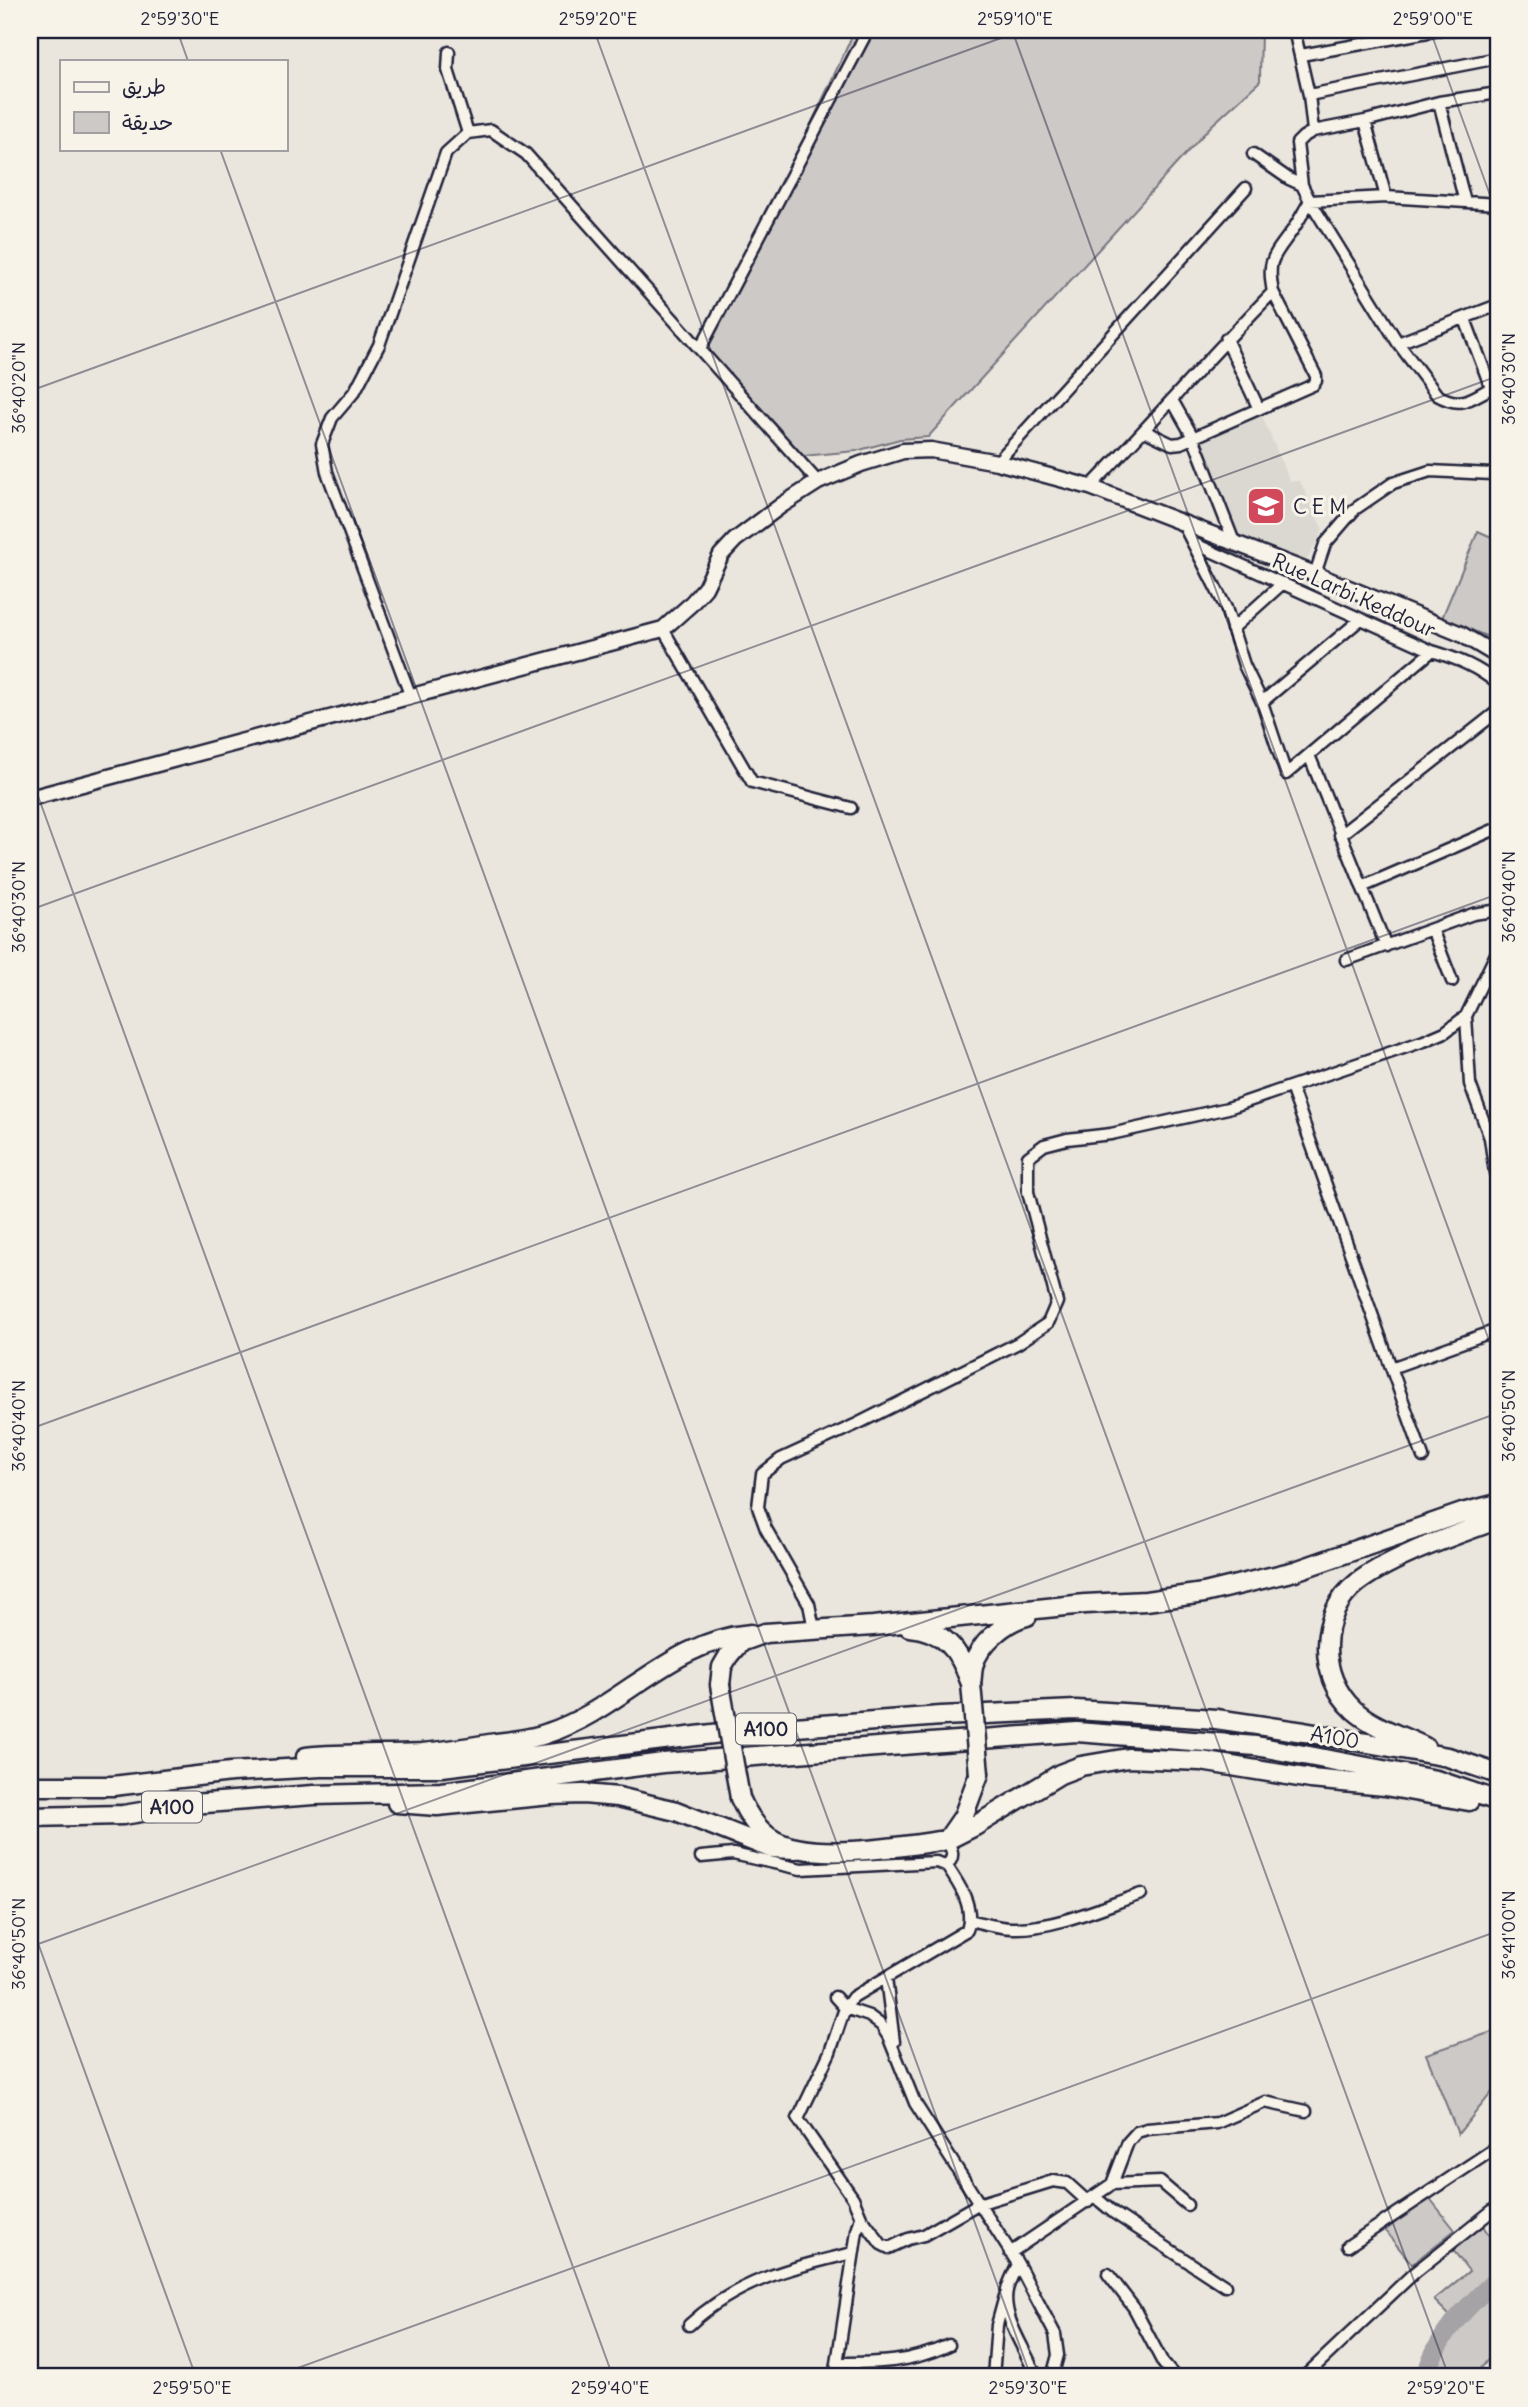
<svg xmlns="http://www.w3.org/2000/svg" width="1528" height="2407" viewBox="0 0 1528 2407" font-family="Delius,'Playpen Sans Arabic',sans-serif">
  <rect width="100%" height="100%" fill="#eae6de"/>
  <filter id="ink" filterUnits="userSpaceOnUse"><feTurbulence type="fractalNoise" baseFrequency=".0143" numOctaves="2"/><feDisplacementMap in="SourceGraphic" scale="14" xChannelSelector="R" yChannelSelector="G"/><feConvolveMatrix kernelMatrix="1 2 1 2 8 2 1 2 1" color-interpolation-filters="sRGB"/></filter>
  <g filter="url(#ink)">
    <path fill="#dbd8d2" d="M1260,411L1290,481H1300L1323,530L1307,560L1298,559L1246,539L1232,530L1193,446Z"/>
    <path fill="#cdc9c6" stroke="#787680" stroke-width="2" d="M855,30H1261L1260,81L1211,126L928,437L900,439L856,451L803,456L706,349Z
      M1478,531L1498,540V641L1442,618Z
      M1498,2030V2085L1458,2134L1426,2054Z
      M1428,2196L1455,2230L1412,2264L1385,2231Z
      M1483,2226L1498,2248V2274L1453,2319L1434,2300L1469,2271L1453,2250Z
      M1498,2278V2347L1474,2377H1426C1434,2337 1469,2305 1498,2278Z"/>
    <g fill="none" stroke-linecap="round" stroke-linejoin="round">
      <path stroke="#a6a3a6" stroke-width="19" d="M1426,2377C1434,2337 1469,2305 1498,2278"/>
      <g stroke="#22223b" stroke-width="15">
        <path id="street" d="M1294,30L1309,95L1313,131
          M449,52L448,70L468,133
          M1301,55L1439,30
          M1498,93L1439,102L1365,121L1313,131L1303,137L1297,143L1302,185L1310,201L1386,197L1498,204
          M1309,95L1498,58
          M1439,102L1465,202
          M1365,121L1386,197
          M1253,154L1289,179L1302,185
          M1465,319L1491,388
          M1226,339L1259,409
          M1398,343L1437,395C1465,411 1473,395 1498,385
          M700,349L868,30
          M1172,400L1193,437L1234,542
          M1145,431L1172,444L1181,443L1313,385L1316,381V376L1273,292
          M997,462L1246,188
          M1090,487C1152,423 1210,356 1273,292C1267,262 1272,258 1289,235C1297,225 1303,212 1310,201L1398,343L1498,305
          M1182,522L1226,608L1244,665L1262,702L1286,774L1432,651
          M1193,543L1432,651C1458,659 1478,667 1498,684
          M1315,574L1325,544L1355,509L1393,483L1430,471L1492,474L1498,471
          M663,629L752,782L851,808
          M1232,629L1283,583
          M411,697L327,472L322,444L332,418L355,391L379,345L446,153L468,133L491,130L526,154L818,482
          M1262,702L1361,619
          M1309,755L1386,946
          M1340,835L1498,711
          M1362,887L1498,828
          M1432,929L1452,981
          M1346,960L1473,914L1493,911L1498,915
          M1466,1016L1470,1084L1490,1138L1495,1173
          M1291,1087L1423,1457
          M1391,1368L1494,1331
          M814,1629L809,1604L766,1529L758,1507L762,1474L781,1459L859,1423L1018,1343L1048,1323L1057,1302L1028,1192V1157L1044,1145L1067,1139L1111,1134L1228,1108L1424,1041L1445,1032L1466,1016L1498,950
          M701,1857L733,1854L801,1869L936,1862L946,1865C959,1884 975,1907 967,1930L853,1997L845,2008L830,2052L798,2119L853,2198L861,2217L857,2231L835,2377
          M946,1865C956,1858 952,1849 947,1840
          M970,1920C985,1924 999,1928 1014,1928C1054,1929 1102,1907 1141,1894
          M886,1978L894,2042
          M835,1997L845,2008L869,2016L881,2025L888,2036L915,2103L1018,2264L1055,2334L1058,2355L1052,2377
          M1112,2184L1160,2182L1187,2205
          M1095,2197L1114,2213L1225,2286
          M861,2217L881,2244L889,2248L908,2239L924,2235L978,2204L1053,2181L1067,2183L1088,2202
          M1348,2246L1491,2151L1498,2141
          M1010,2253L1112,2184L1128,2142L1137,2132L1147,2129L1217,2123L1265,2102L1306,2111
          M1018,2264C1014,2273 1009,2281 1007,2290C1001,2320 1028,2351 1036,2377
          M1108,2274L1134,2308L1163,2363L1175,2377
          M689,2325C736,2281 792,2267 853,2253
          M838,2363C879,2363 910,2363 949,2345
          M993,2377L997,2325L1005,2296
          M1304,2377L1414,2273L1498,2206"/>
      </g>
      <g stroke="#22223b" stroke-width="19">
        <path id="secondary" d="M30,798L663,629L690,605L705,588L721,555L735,540L782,505L818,482L861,464L903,451L931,450L997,462L1090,487L1315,574L1461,634L1498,656"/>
      </g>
      <g stroke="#22223b" stroke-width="23">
        <path id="highway" d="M909,1627C944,1630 959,1650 970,1681
          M971,1684C972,1678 972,1672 973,1666C979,1644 1005,1621 1027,1616
          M720,1685L722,1667L729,1655L740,1642L765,1633L873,1626L1085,1604L1146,1601L1204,1593L1295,1571L1462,1513L1498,1504
          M1425,1747C1402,1736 1373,1727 1354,1710C1317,1676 1318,1614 1357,1583C1391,1556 1457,1535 1498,1519
          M306,1757C345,1753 384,1755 422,1753C447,1751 472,1747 496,1743C513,1741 532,1739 548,1733C621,1709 671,1640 751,1634
          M30,1786H113L231,1772L321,1767H442L729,1732L941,1716L1076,1710L1216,1719L1304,1732L1448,1757L1498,1774
          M740,1798C747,1814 755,1827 769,1837C806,1864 902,1846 947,1840L963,1817L979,1774
          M397,1803L437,1806L551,1795L583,1794L618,1797L676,1811L770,1848L796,1849
          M30,1817L123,1815L192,1804L314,1795L441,1792L663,1763L1077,1732L1256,1746L1436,1780L1498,1801
          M947,1840L975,1826L1060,1774L1081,1766L1128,1758L1201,1761L1311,1779L1385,1786L1469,1801"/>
      </g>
      <use href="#street" stroke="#f7f3e8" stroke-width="10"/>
      <use href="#secondary" stroke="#f7f3e8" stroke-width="14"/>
      <use href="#highway" stroke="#f7f3e8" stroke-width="18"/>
      <g stroke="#22223b" stroke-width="23" stroke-linecap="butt">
        <path id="highway-bridge" d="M971,1684L979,1774
          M720,1685L740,1798"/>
      </g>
      <use href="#highway-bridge" stroke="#f7f3e8" stroke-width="18"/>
    </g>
  </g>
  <path fill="none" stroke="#22223b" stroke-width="2" stroke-opacity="0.45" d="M177,30L188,61M594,30L1449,2377M1012,30L1498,1365M1430,30L1498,217M220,149L1031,2377M30,391L1023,30M30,774L613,2377M30,910L1498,376M30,1429L1498,894M30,1921L196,2377M30,1947L1498,1413M273,2377L1498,1931"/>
  <defs>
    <g id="school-square" transform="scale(2.0125)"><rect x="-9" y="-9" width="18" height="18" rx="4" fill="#d1495b" stroke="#f7f3e8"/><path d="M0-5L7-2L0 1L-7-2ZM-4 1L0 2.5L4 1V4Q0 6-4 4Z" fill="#fff"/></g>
  </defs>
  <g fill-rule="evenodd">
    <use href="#school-square" x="1266" y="506"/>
  </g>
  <g text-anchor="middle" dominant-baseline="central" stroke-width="6" stroke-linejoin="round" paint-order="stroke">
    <g fill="#f7f3e8" stroke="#62616f" stroke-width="2">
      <rect x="736" y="1713.5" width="60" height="31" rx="5"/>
      <rect x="142" y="1791.5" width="60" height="31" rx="5"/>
    </g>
    <g font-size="19" font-weight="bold" fill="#22223b">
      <text x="766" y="1729">A100</text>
      <text x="172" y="1807">A100</text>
    </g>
    <g font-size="21" fill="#22223b" stroke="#f7f3e8" text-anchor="start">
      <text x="1293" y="506">C E M</text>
    </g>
    <g font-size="21" fill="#22223b" stroke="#f7f3e8">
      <text transform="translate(1354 595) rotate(24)">Rue Larbi Keddour</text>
      <text transform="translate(1335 1737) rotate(10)">A100</text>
    </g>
  </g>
  <rect width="1528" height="2407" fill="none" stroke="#f7f3e8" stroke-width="77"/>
  <rect x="60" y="60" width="228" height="91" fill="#f7f3e8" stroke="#a29fa3" stroke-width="2"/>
  <rect x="74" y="82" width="35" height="10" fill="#f7f3e8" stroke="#a29fa3" stroke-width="2"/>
  <text x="122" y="94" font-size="21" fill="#22223b">طريق</text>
  <rect x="74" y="112" width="35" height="21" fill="#cdc9c6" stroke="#a29fa3" stroke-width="2"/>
  <text x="122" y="130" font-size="21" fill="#22223b">حديقة</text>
  <rect x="38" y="38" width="1452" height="2330" fill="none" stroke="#22223b" stroke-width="2.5"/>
  <g font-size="18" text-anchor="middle" fill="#22223b">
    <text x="180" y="25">2°59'30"E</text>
    <text x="598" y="25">2°59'20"E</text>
    <text x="1015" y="25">2°59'10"E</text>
    <text x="1433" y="25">2°59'00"E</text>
    <text transform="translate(1509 379) rotate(-90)" y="6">36°40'30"N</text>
    <text transform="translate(19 388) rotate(-90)" y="6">36°40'20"N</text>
    <text transform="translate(1509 897) rotate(-90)" y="6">36°40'40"N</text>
    <text transform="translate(19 907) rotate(-90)" y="6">36°40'30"N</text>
    <text transform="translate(1509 1416) rotate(-90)" y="6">36°40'50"N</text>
    <text transform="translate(19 1426) rotate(-90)" y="6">36°40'40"N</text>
    <text transform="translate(1509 1935) rotate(-90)" y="6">36°41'00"N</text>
    <text transform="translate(19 1944) rotate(-90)" y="6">36°40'50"N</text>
    <text x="192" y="2394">2°59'50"E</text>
    <text x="610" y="2394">2°59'40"E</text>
    <text x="1028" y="2394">2°59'30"E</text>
    <text x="1446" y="2394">2°59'20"E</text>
  </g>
</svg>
